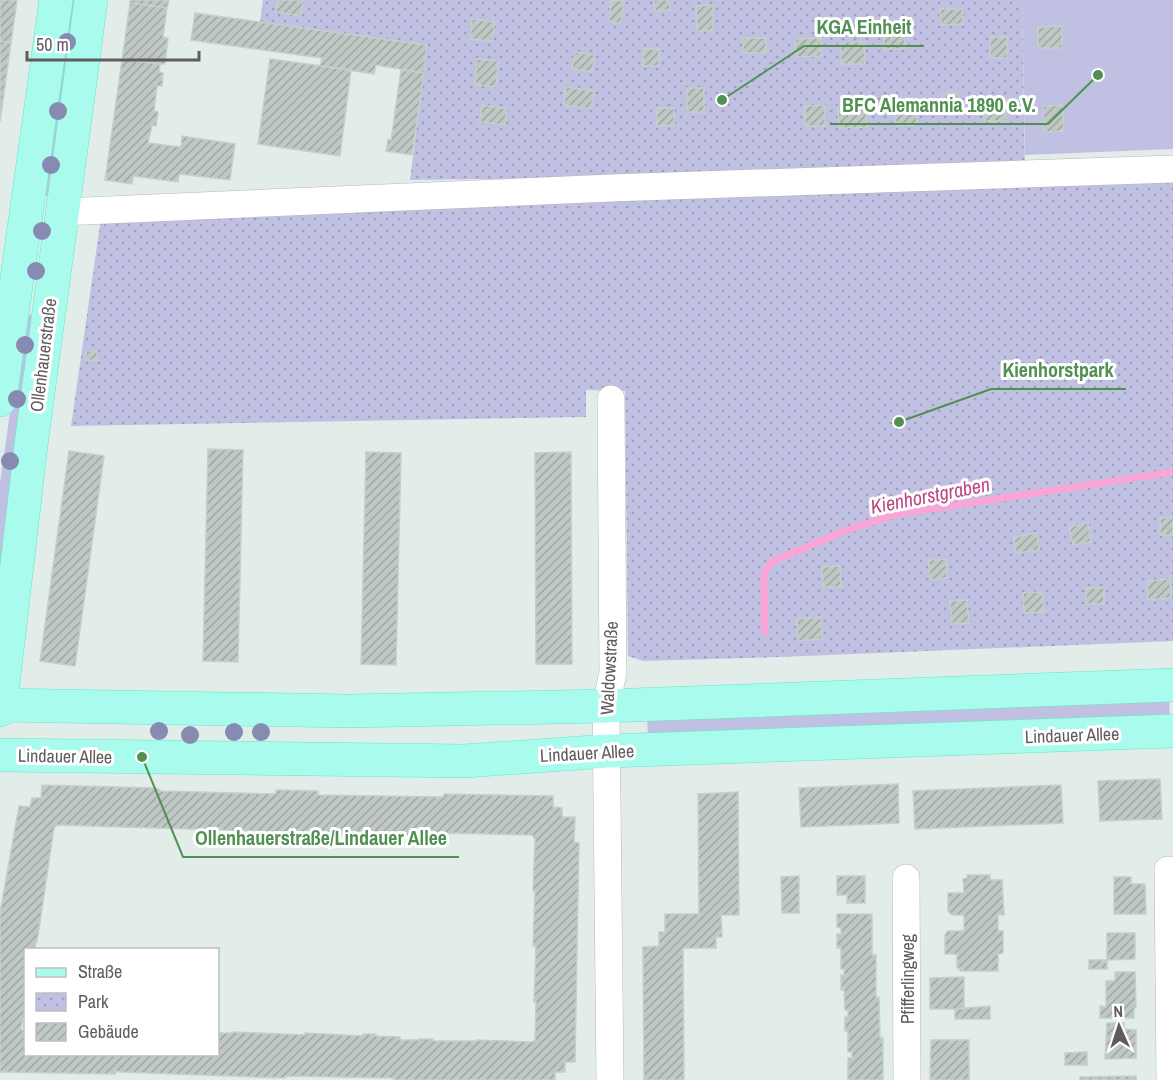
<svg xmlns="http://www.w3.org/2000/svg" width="1173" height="1080" viewBox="0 0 1173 1080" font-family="'Archivo Narrow',sans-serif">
  <defs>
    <pattern id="park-dots" width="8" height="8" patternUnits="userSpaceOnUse" patternTransform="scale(1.5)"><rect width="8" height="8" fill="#c0c0e3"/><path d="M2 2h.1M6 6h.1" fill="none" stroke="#9f9fbb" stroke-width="1.8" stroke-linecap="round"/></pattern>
    <pattern id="building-hatch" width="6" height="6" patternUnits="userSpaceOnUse" patternTransform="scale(1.5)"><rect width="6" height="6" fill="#bfc8c5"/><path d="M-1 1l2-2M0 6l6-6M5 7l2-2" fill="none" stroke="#9fa5a3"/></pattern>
  </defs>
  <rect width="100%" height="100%" fill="#e2edea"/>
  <path fill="#c0c0e3" d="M66,0H80L49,196H44Z
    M1022,0H1173V149L1025,155Z
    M24,314L37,316L0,582V483Z
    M1169,695L1170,719L648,738L647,715Z"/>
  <path fill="url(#park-dots)" d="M263,0H1022L1025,172L410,180L427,45L260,22Z
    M1173,182V641L780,657L643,661L628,656L625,391L586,390V417L71,426L101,218Z"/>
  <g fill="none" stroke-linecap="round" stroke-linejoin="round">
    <path stroke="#fba5d6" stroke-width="7" d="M765,632L764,574L771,562L847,530L898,514L1173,472"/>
  </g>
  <path fill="url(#building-hatch)" stroke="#c1d1cc" stroke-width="1.5" fill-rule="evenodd" d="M0,0H17L11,43L0,41Z
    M130,0H169L167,8L130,3Z
    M278,0H303L301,16L276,12Z
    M611,0L624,1L621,23L609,22Z
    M654,0H669L670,10L655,11Z
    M130,3L167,8L163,37L168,38L165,64L122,60Z
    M713,5V30L697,31L696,6Z
    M940,9H962L963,24L941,25Z
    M195,13L427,45L424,73L376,65L374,74L320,66L322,58L191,40Z
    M472,19L495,22L492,41L470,39Z
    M1062,26V48H1038V27Z
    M904,29L905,49H884V30Z
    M990,37H1007V58H990Z
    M743,38H766V53H743Z
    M821,38V56L796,57L795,39Z
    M0,41L11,43L0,122Z
    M841,42H864L865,64H841Z
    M643,49H659V66H643Z
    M575,52L595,55L592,72L572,69Z
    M270,59L351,70L340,156L258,144Z
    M477,59L498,61L496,87L475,85Z
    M122,60L160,64L159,72L163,73L162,86H157L154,111L158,112L156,126L152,125L148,143L181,147L182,136L235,144L230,180L179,174L178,182L133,176L132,184L105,180Z
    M401,70L424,73L412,155L386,151L388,139L391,140Z
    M566,87L594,91L591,109L564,105Z
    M687,88H704V112H687Z
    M942,93H958L959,115H943Z
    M916,98L917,125L896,126L895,99Z
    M984,101H1005L1006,121H984Z
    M866,104L867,127L839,128L838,106Z
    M482,105L507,109L505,125L480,122Z
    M825,105V126H805V106Z
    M1062,105L1064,131L1044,132L1043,106Z
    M657,108H674V125L657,126Z
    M86,351H97V360H86Z
    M208,449L243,450L238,662L203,661Z
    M69,451L104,456L75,666L40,661Z
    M366,452L401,453L396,665L361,664Z
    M571,452L572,664H536L535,453Z
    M1173,517V535H1160V518Z
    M1088,523L1091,542L1073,545L1069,527Z
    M1037,533L1039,550L1016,553L1014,537Z
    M946,559L947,578L930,580L929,560Z
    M840,566L841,587H823L822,567Z
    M1170,579L1171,598L1148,600L1147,581Z
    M1086,588H1104V604H1086Z
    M1042,592L1044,612L1024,613L1023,593Z
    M967,600L969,623L952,624L950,601Z
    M821,617L822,639L798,641L797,619Z
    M1160,779L1162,819L1100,821L1098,781Z
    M898,784L899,823L801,827L799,788Z
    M42,785L156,788L161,791L276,794V790L318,791V795L444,797V794L553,796V807L562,808V817H575L574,842L579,843L575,1062H565V1072H555V1080H394V1078L285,1076V1078L119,1072L116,1071L115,1074L0,1072V913L19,806L30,807L32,798H41ZM57,825L447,837V833L532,835L535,839L533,891H535L533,946H536L534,1002H536L535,1040L532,1042L476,1040V1041H433V1039H419V1040H400V1037L376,1036V1034H363V1036L305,1033V1035L233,1032L232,1033H218V1054H26V1033L21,1029L26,1003V950H34L36,942H37L54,828Z
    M1061,785L1063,823L915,829L913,791Z
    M738,792L739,915H721L722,937H716V948H683L684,1080H644L643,947L659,946V932H665V914H699L698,794Z
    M967,875H990V880H1002L1004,915L998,914V931H1003V953L998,954V971H960V968H957V954H945V935L948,931H964V915H952L948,911V893H964L963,879L967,878Z
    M799,876V913H782L781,877Z
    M837,876H865V903H847V895H837Z
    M1114,877H1131V884H1145L1146,914H1114Z
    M837,914H872V955H876V997H879L880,1038H883V1080H848V1058H852V1052H848V1031H845V1017H848V1010H845L844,989L841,990V975L844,976V969H841V948H837V934H841V928L837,927Z
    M1107,933H1135V959L1107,960Z
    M1089,960H1107V969H1089Z
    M1115,972H1135L1136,1008H1134V1018H1100V1006L1106,1007V981H1115Z
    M964,977V1009H930V978Z
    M990,1006V1019H955V1009Z
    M1107,1023H1124V1029L1136,1030V1058L1105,1059Z
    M931,1040H969V1080H930Z
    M1087,1052V1065H1065V1053Z
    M1136,1076V1080H1080V1077Z"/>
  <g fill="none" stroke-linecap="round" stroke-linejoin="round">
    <g stroke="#bcb5b8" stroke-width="28">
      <path id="minor" d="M62,212L611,188L1173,169
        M1168,870L1170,1080
        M906,878L907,1080
        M610,1080L606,706L613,672L611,399"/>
    </g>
    <g stroke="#5eeac2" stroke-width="34">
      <path id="major" d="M0,400L56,0
        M0,705L349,711L606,706L1173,685
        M0,710L31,445L91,0
        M0,755L464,761L608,751L1173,731"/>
    </g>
    <use href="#minor" stroke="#fff" stroke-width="27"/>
    <use href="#major" stroke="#a9fbed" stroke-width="33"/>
  </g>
  <g fill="#878ab1">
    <circle cx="67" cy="42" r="9"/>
    <circle cx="58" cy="111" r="9"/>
    <circle cx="51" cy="165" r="9"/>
    <circle cx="42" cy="231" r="9"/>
    <circle cx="36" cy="271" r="9"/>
    <circle cx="25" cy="345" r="9"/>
    <circle cx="17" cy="399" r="9"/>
    <circle cx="10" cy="461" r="9"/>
    <circle cx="159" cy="731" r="9"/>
    <circle cx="234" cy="732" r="9"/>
    <circle cx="261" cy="732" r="9"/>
    <circle cx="190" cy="735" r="9"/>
  </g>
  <g text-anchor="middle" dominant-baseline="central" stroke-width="6" stroke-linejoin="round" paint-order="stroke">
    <g font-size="18" fill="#625b5e" stroke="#fff">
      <text transform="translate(43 355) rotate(-83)">Ollenhauerstraße</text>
      <text transform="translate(609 668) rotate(-87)">Waldowstraße</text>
      <text transform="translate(1072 735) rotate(-2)">Lindauer Allee</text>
      <text transform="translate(587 753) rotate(-3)">Lindauer Allee</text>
      <text transform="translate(65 756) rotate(1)">Lindauer Allee</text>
      <text transform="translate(907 979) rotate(-90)">Pfifferlingweg</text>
    </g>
    <g font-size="20" font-style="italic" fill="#bd4882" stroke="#fff">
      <text transform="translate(930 495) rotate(-11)">Kienhorstgraben</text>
    </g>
  </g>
  <path fill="none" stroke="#509052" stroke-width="2" d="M722 100L804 46H924M1098 75L1048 124H830M899 422L991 389H1126M142 757L183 857H459"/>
  <g fill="#509052" stroke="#fff" stroke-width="2">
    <circle cx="722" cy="100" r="6"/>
    <circle cx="1098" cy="75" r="6"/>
    <circle cx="899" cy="422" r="6"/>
    <circle cx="142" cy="757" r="6"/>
  </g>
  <g font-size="20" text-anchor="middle" font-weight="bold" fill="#509052" stroke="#fff" stroke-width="6" stroke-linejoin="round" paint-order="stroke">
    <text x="864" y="34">KGA Einheit</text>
    <text x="939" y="112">BFC Alemannia 1890 e.V.</text>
    <text x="1058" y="377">Kienhorstpark</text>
    <text x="321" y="845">Ollenhauerstraße/Lindauer Allee</text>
  </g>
  <rect x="24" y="948" width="195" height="108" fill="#ffffff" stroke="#c0bdbf" stroke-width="1.5"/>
  <rect x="36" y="968" width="30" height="9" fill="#a9fbed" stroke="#c0bdbf" stroke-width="1.5"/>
  <text x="78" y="978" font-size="18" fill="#625b5e">Straße</text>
  <rect x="36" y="993" width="30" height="18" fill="url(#park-dots)" stroke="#c0bdbf" stroke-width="1.5"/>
  <text x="78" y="1008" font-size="18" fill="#625b5e">Park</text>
  <rect x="36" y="1023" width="30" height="18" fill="url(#building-hatch)" stroke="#c0bdbf" stroke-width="1.5"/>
  <text x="78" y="1038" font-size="18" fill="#625b5e">Gebäude</text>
  <g transform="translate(1119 1026) rotate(357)" stroke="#ffffff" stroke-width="4.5" paint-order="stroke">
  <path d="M0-4.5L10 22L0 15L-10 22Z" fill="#625b5e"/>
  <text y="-9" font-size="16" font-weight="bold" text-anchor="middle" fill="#625b5e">N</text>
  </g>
  <path d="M27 51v9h172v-9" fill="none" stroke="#625b5e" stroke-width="3"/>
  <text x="36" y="51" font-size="18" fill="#625b5e" stroke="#ffffff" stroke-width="4.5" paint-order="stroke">50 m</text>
</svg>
